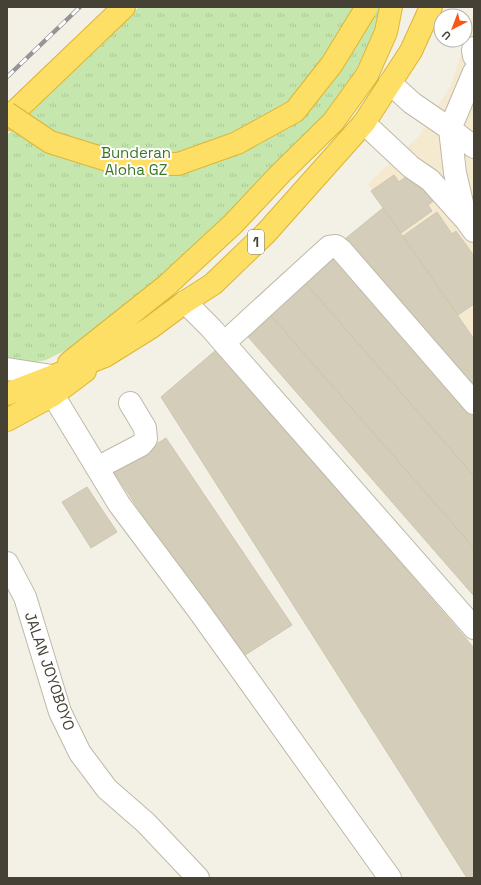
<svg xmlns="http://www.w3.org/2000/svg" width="481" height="885" viewBox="0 0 481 885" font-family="'Space Grotesk',sans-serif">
  <defs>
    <pattern id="grass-tufts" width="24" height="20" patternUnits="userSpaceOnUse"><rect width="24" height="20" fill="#c5e7ad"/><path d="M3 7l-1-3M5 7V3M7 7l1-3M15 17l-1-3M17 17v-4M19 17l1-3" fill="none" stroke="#abc795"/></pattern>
  </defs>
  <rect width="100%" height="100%" fill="#f3f0e5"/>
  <path fill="#f5ead0" d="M474,14V340L368,184L419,136L451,85Z"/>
  <path fill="url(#grass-tufts)" d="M139,7H386L356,70L323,119L287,164L98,334L46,360L7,368V135L90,56Z"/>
  <path fill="#d4cdba" stroke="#cfc6ae" d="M394,175L399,182L407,176L412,182L420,176L436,199L428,205L432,211L401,233L371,191Z
    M383,208L474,339V394L340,243Z
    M437,212L452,234L456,231L474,256V304L458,315L403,236Z
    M334,251L474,411V476L302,279Z
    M302,279L474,476V548L266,310Z
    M266,310L474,548V596L243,331Z
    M216,350L474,648V878H467L161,397Z
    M166,438L292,625L239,659L113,471Z
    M87,487L117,532L91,548L62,502Z"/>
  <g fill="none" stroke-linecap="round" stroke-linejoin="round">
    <g stroke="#beb9a8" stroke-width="24">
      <path id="minor" d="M474,48L473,50L474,56
        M474,72L450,129L455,173L466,220L474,231
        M390,83L412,103L450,129L474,147
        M364,123L411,167L430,180L465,219
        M185,302L211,328L224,343L474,628
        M224,343L329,247L336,246L342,251L474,403
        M7,369L52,376
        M53,395L119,504L199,611L390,878
        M97,468L141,445L146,439L145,428L130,403
        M7,563L25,597L60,712L80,753L107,789L146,823L198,878"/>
    </g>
    <g stroke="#ddb535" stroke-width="24">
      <path id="highway" d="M7,119L124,7
        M69,363L166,286L233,224L280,174L333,122L367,75L386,32L391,7
        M7,394L105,356L150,328L185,302L213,284L266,233L364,123L411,51L431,7
        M7,420L53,395L85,371"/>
    </g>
    <use href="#minor" stroke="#fff" stroke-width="22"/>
    <use href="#highway" stroke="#fddf65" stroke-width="22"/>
    <g stroke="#959595" stroke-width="4.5">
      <path id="rail" d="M7,77L80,7"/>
    </g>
    <use href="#rail" stroke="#fff" stroke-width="3" stroke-dasharray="9" stroke-linecap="butt"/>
    <g stroke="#ddb535" stroke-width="24" stroke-linecap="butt">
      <path id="highway-bridge" d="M7,113L50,142L117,163L178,164L237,143L295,111L332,64L365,10"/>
    </g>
    <use href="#highway-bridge" stroke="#fddf65" stroke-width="22"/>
  </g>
  <g text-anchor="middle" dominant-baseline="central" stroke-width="4" stroke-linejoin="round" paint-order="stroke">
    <rect fill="#fff" stroke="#7d7a72" stroke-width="1" x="248" y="230" width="16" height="24" rx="3"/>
    <g font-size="14" font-weight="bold" fill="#454135">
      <text x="256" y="242">1</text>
    </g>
    <g font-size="15" fill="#3b7628" stroke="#fff">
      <text x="136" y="152">Bunderan<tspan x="136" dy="17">Aloha GZ</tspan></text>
    </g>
    <g font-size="15" fill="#454135" stroke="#fff">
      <text transform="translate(50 671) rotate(71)">JALAN JOYOBOYO</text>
    </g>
  </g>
  <rect width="481" height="885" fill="none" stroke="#454135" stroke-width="16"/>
  <g transform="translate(453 28) rotate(222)"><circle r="19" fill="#ffffff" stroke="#b5b3ae"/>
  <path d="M0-3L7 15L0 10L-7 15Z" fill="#f95615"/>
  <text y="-6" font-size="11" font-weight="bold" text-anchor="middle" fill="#454135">U</text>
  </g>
</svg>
